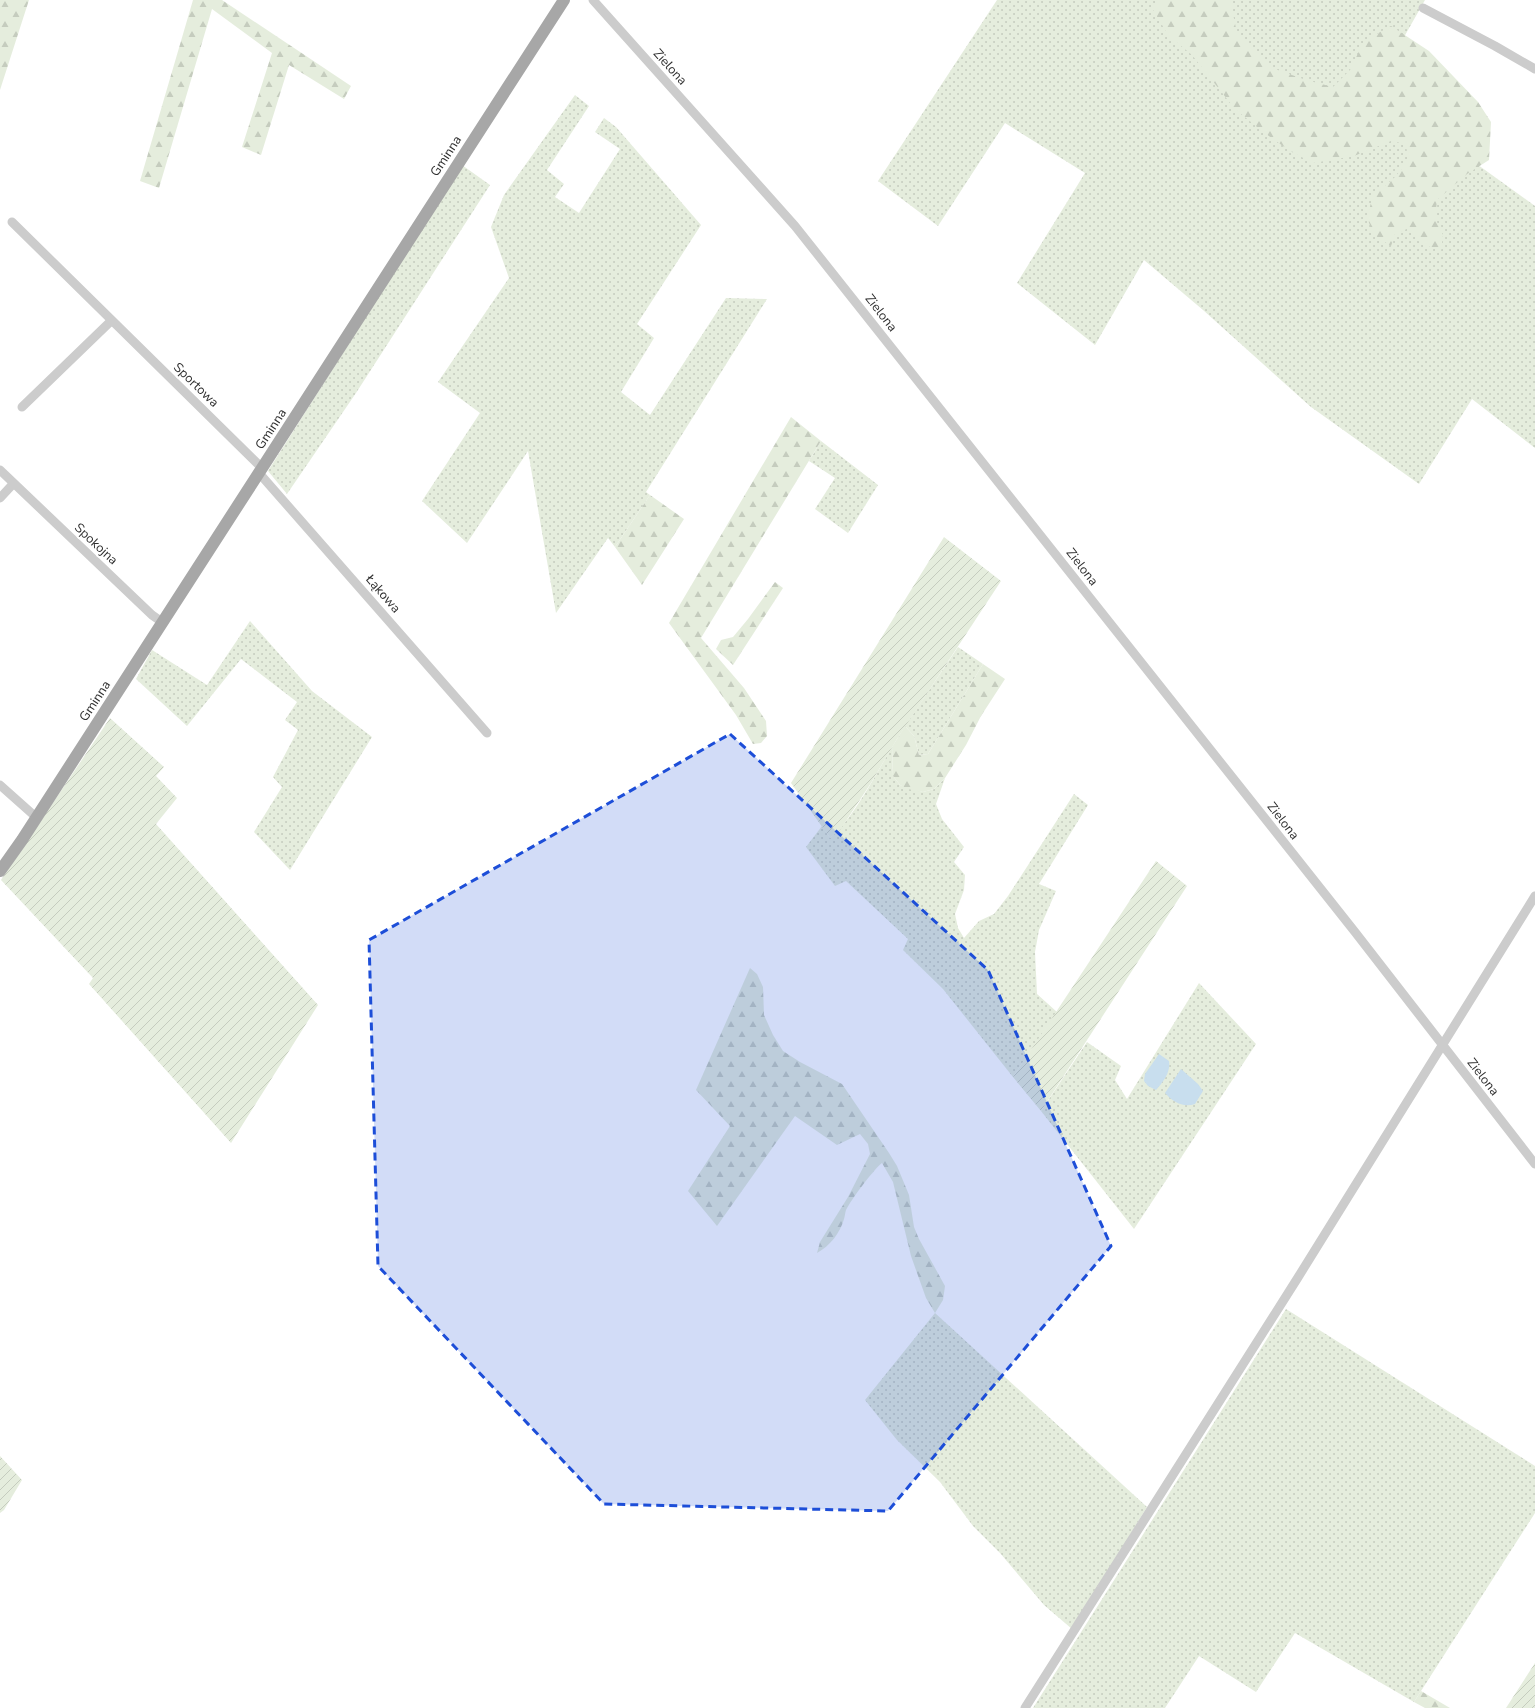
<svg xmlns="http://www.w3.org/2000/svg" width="1535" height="1708" viewBox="0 0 1535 1708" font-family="'Nunito Sans',sans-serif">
  <defs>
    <pattern id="grass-dots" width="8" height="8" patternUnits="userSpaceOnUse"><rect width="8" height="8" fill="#e5eddd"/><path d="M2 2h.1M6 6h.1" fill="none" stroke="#c5ccbe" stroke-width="1.8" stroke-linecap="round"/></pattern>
    <pattern id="forest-firs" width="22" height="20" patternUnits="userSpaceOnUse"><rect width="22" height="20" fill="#e5eddd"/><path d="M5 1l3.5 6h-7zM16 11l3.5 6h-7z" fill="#c5ccbe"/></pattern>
    <pattern id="garden-furrows" width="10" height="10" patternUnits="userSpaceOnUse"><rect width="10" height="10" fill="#e5eddd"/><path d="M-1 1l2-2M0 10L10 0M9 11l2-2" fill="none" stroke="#c5ccbe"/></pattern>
  </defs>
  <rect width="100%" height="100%" fill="#fff"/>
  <path fill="url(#grass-dots)" d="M997,0H1425L1374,90L1535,206V448L1472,399L1419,484L1311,407L1203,310L1144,260L1095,345L1017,283L1085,173L1005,123L938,226L878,181Z
    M575,95L589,106L547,170L564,184L555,197L579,213L620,149L595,132L604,118L616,127L701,225L637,324L654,338L621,392L650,415L726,298L767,299L646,492L650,495L615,547L608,538L556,613L528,451L467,543L422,501L480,413L438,382L509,278L491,227L504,195Z
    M462,165L490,185L356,393L287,494L268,471Z
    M821,441L878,485L848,533L815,509L835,478L809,461Z
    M250,621L312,691L372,737L290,870L254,832L282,787L273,777L298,730L285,720L297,702L241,659L187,726L136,679L152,650L207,685Z
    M958,647L983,664L928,754L919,755L914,736L905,726Z
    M892,747L893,776L900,785L923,792L934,789L945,778L936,804L942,819L964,847L954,862L965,875L964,890L955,914L958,928L964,938L979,921L994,914L1008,896L1074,794L1088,805L1039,884L1056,891L1039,930L1035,952L1037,994L1057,1012L1013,1077L943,989L903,950L908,939L846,881L835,886L806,847L822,826L830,838C853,819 876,774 892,747Z
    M1199,983L1256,1044L1134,1229L1041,1111L1087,1042L1121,1066L1115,1080L1127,1099Z
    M1286,1309L1535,1466V1513L1414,1702L1295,1633L1256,1692L1199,1656L1165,1708H1033Z
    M935,1313L1147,1507L1072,1629L1044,1605L1000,1553L973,1526L940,1482L897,1440L865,1400Z"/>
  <path fill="url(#forest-firs)" d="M0,0H29L0,90Z
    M193,0H222L351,86L344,99L289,65L261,155L242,147L272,53L212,9L159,188L140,181Z
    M1158,0H1230L1237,33L1275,69L1306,80L1333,87L1350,70L1364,41L1391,26L1429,51L1478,102L1491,122L1489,160L1467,174L1437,200L1435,218L1443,235L1441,251L1420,243L1409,228L1395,234L1391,246L1373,234L1367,217L1373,196L1395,177L1408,161L1406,144L1391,141L1354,156L1313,163L1290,151L1262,131L1235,109L1192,55L1168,35L1152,8Z
    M791,417L821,441L701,638L744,688L766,721L767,736L761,743L753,744L736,715L669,623Z
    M650,495L684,519L642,585L615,547Z
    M775,582L783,588L733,665L716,649L721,640L733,637L748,619Z
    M983,664L1005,679L981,716L966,745L945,778L934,789L923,792L908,789L900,785L893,776L892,747L905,726L914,736L919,755L928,754Z
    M750,968L757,974L763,987L764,1015L773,1035L783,1051L800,1062L842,1084L889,1153L897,1166L909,1195L914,1227L919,1239L945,1286L943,1300L935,1313L926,1298L911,1256L893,1182L882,1163C873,1170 851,1200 846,1210C845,1213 845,1216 844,1219C840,1233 830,1246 817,1253L820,1242L848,1197L870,1154L868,1144L860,1134L837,1145L795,1116L717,1226L688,1191L730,1126L696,1090Z
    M1421,1691L1450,1708H1425L1414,1702Z"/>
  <path fill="url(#garden-furrows)" d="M944,537L1001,581L897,739L871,783L840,830L830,838L791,783Z
    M110,718L164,767L156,776L177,798L156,824L318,1005L231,1143L89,984L93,978L1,880Z
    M1156,861L1187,886L1041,1111L1013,1077Z
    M0,1456L22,1480L4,1510L0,1513Z
    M1535,1663V1708H1506Z"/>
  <path fill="#c8deee" d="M1159,1054L1169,1061C1171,1072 1163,1082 1156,1090L1148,1086L1144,1081L1145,1074Z
    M1181,1069L1198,1084L1203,1091L1195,1104C1183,1108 1173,1102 1165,1093Z"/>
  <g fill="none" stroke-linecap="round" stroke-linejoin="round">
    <path stroke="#ccc" stroke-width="9" d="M593,0L795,226L1355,932L1535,1164
      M1423,8L1495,46L1535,69
      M12,222L262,468
      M22,407L111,321
      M0,470L152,615L162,622
      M259,473L487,733
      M0,498L13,484
      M0,785L37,818
      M1025,1708L1297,1279L1535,896"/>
    <path stroke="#a7a7a7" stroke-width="12" d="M0,871L22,840L564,0"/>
  </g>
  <path fill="#1d4ed8" fill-opacity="0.2" stroke="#1d4ed8" stroke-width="3" stroke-dasharray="8 5" stroke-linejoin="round" d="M730,734L988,970L1111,1246L888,1511L604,1504L378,1266L369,940Z"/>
  <g text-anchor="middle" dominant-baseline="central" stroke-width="4" stroke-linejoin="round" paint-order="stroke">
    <g font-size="13" fill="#2f2f2f" stroke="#fff">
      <text transform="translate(670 67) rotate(48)">Zielona</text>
      <text transform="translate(446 156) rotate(-57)">Gminna</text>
      <text transform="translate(881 313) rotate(52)">Zielona</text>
      <text transform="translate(196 385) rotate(44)">Sportowa</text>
      <text transform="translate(271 429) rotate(-57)">Gminna</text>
      <text transform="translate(96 544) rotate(43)">Spokojna</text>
      <text transform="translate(1082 567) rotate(52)">Zielona</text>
      <text transform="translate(383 594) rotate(49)">Łąkowa</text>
      <text transform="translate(95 701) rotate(-57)">Gminna</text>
      <text transform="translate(1283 821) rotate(52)">Zielona</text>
      <text transform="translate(1483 1077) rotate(52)">Zielona</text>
    </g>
  </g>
</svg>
